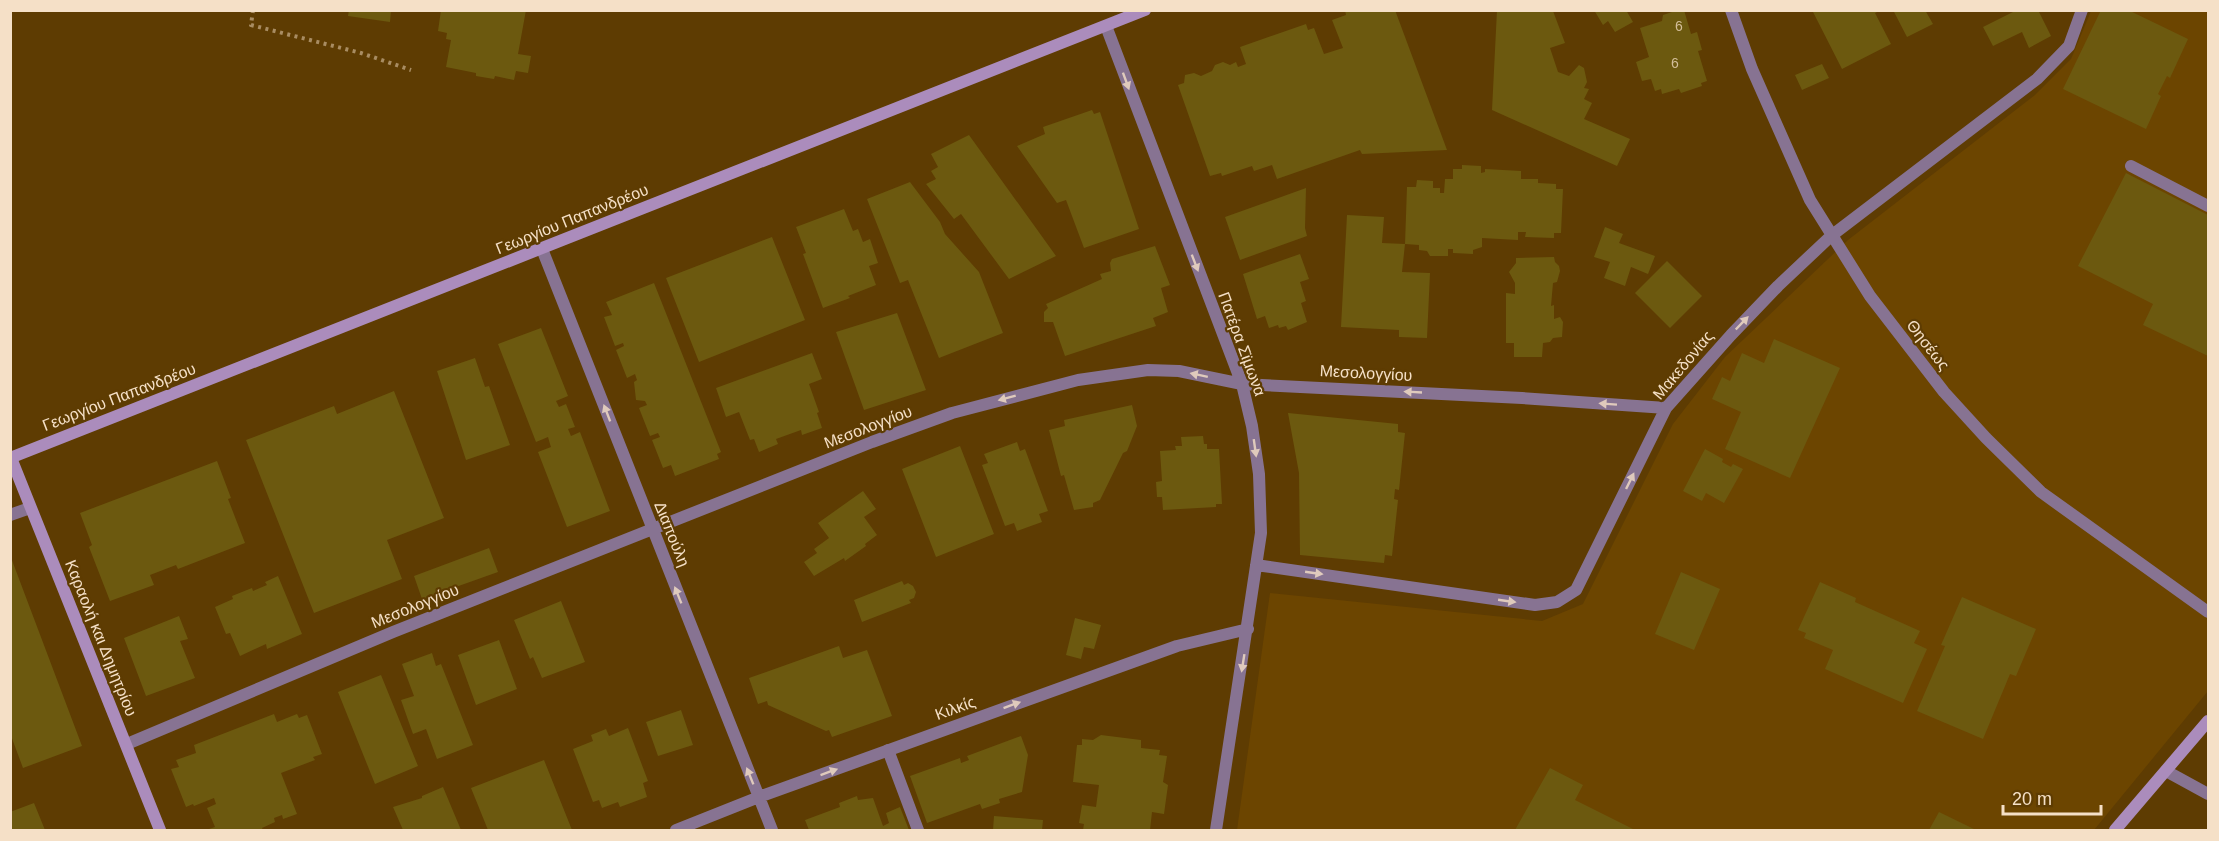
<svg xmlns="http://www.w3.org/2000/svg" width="2219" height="841" viewBox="0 0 2219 841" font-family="Arial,sans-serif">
  <rect width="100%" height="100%" fill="#5e3c02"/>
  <path fill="#6c4500" d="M2091,11H2208V691L2094,830H1237L1270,593L1542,621L1583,604L1673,424L1725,357L1848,240L2035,95L2071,59Z"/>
  <path fill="#6c590f" d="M349,10H391L390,22L348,16Z
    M441,10H526L518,54L531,56L528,73L516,71L514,80L495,76L494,79L476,76V73L446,67L451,40L446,39L447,33L438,31Z
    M1345,10H1395L1447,150L1362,154L1360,150L1277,179L1272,165L1254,171L1252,166L1222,176L1221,173L1210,176L1178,85L1184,83L1185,75L1194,73L1201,76L1212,71L1215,65L1223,62L1230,65L1236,62L1238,67L1246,64L1240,47L1306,24L1308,30L1314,28L1324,54L1343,48L1332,20L1346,15Z
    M1497,10H1547V12L1553,11L1565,43L1550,48L1558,72L1569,76L1579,65L1584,68L1587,82L1584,88L1589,89L1584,99L1592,103L1584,119L1630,139L1617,166L1492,110Z
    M1594,10H1626L1633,22L1615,32L1608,21L1603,25Z
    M1678,10H1684L1691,34L1697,32L1702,50L1698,51L1707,81L1701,83L1702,86L1681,93L1679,89L1662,94L1661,89L1655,91L1651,79L1642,81L1636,62L1649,57L1640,28L1662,21L1663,15Z
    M1812,10H1881L1875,13L1891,44L1842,69Z
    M1893,10H1925L1933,24L1907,37Z
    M2017,10H2038L2051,36L2029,48L2022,32L1993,46L1983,27Z
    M2101,10H2128L2188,39L2170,78L2167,76L2158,94L2161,96L2146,129L2063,89Z
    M1822,64L1829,78L1802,90L1795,75Z
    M1092,110L1094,114L1100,112L1139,229L1084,248L1066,200L1057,203L1017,146L1045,134L1043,127Z
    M969,135L1056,256L1009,279L961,214L954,219L926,184L936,179L931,171L938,167L931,154Z
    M1462,165L1481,166V173L1485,172V169L1521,171V179H1538V183L1556,184V189H1563L1561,233H1554V238L1525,237L1526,232H1518V240L1482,238V247L1473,250V254L1453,253V249H1448V256H1430L1427,251L1419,250V245L1405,244L1402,272L1430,273L1427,338L1399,337V330L1341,327L1347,215L1384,217L1382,243L1405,244L1407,187H1416L1417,180L1433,181V188H1440V193H1444L1445,179H1453V169H1462Z
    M2126,173L2208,215V356L2143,325L2153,304L2078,266Z
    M910,182L940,222L945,234L979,272L1003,333L939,358L908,280L900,283L867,199Z
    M1306,188L1305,228L1307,236L1240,260L1225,217Z
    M844,209L853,231L858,229L863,242L870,239L878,263L869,266L876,285L848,296L850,298L823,308L803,254L806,253L796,227Z
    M1605,227L1623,234L1619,243L1655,256L1648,274L1631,267L1625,286L1604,278L1610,262L1594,257Z
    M772,237L805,320L699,362L666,278Z
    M1155,246L1170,285L1161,288L1168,312L1153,318L1156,326L1065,356L1053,322H1044V312L1048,308L1046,304L1102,279L1100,274L1111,271L1110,263L1112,259Z
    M1300,254L1309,279L1300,282L1306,301L1301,303L1307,322L1288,330L1286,326L1279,328L1278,325L1269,328L1265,316L1257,319L1243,274Z
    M1554,257L1555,262L1559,266L1560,271L1557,282L1553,283L1551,306L1554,305V319L1560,317L1563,322L1562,337L1553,338L1550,342L1543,343L1542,357H1514V343H1506V293L1515,294V283L1509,272L1516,263V258Z
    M1667,261L1702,296L1670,328L1635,293Z
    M654,283L721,452L717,454L719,459L675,476L671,465L663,468L652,440L660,437L658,433L650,436L639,408L647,405L645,401L636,400L634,382L637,380L635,374L627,378L616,350L624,346L623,343L615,346L604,317L612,315L606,302Z
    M897,313L926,390L864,410L836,332Z
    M541,328L568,396L556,401L559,407L566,404L575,427L568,429L571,436L580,432L610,511L567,527L538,452L551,447L550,444L548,437L536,442L498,344Z
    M1774,339L1840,368L1790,478L1725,449L1741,412L1712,399L1722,377L1730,381L1742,353L1764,363Z
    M812,353L822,379L809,384L819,412L817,413L822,428L802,435L801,430L776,439L778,444L759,452L754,439L750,440L739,412L726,417L716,388Z
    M475,358L485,387L489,386L510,445L466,460L437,371Z
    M394,391L444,518L387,540L402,579L314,613L246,440L334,406L337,414Z
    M1132,405L1137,426L1127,451L1123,453L1100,500L1093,503V507L1074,510L1064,475L1061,476L1049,430L1065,426L1064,420Z
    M1288,413L1398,424V432L1405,433L1399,490L1395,489L1394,499L1398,500L1392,556L1385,555L1384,563L1300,555L1299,473Z
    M1203,436L1204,444H1207V449H1219L1222,504H1216V507L1163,510L1162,497H1157L1156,482L1162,481L1160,451L1176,450L1175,446H1182L1181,437Z
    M1017,442L1020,451L1025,449L1048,511L1039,514L1042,522L1017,531L1014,523L1005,526L982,465L988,463L984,454Z
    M960,446L994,534L936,557L902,469Z
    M1705,449L1723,459L1722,462L1731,467L1733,464L1743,469L1724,503L1706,493L1702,501L1683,491Z
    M217,461L231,498L228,499L245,543L178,569L176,565L150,575L154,585L110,601L89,547L92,545L80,513Z
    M863,491L876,509L864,517L877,535L865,544L866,546L845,561L844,558L814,576L804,562L817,553L814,549L829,538L818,523Z
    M489,548L498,572L422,599L414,576Z
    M10,555L82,746L23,768L10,733Z
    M1681,572L1720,589L1694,650L1655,634Z
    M278,576L302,634L267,649L266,644L240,656L230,633L226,634L215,607L233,599L232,596L252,588L253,591L267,585L265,582Z
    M902,581L904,585L908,583L913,586L916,592L914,598L909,600L911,603L862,622L854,600Z
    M1820,582L1856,598L1855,602L1920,631L1914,643L1927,649L1903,703L1825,669L1833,650L1804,638L1806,633L1798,630Z
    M1962,597L2036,629L2016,676L2010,674L1983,739L1917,711L1945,646L1941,645Z
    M561,601L585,662L542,678L533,657L530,659L514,620Z
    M179,616L188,639L180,641L195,678L146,696L124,638Z
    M1075,618L1101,625L1094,649L1084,647L1081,659L1066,655Z
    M499,640L517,689L476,705L458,655Z
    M839,646L843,658L867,650L892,716L832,737L829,730L826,731L768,705L767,701L758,704L749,678Z
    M432,653L436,666L441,664L473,745L437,759L426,729L413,734L401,700L414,696L402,664Z
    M381,675L418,766L375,784L338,692Z
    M681,710L693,745L658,756L646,722Z
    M274,714L277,722L297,714L299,718L307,715L322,754L313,757L315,760L281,773L297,814L283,819L282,815L274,818L275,822L262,828L263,830H206L215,827L207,808L216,804L214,798L194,806L193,804L186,807L171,769L179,767L176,760L196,753L194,745Z
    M628,728L648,781L643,783L647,797L620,807L618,802L602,808L599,800L593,802L573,749L593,741L591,735L606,729L609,736Z
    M1101,735L1141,740V748L1160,750L1159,755L1167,756L1163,782L1168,785L1164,814L1152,812L1150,830H1083L1084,824L1079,823L1082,805L1096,807L1099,785L1073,782L1077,745H1082V739L1093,740Z
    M1021,736L1028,755L1022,792L999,799L1000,803L982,809L980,804L927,823L910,776L960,758L961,763L969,760L967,756Z
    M544,760L572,830H488L471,788Z
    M1550,768L1583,785L1575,800L1635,830H1515Z
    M443,787L461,830H403L393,807L422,798V796Z
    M857,796L858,800L873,798L883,826L889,823L886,813L900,807L909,830H809L805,820L840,807L839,803Z
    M34,803L45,830H10V812Z
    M1939,812L1976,830H1929Z
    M994,816L1043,820L1042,830H993Z"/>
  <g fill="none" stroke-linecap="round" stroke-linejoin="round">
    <path stroke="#a88c62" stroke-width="4" stroke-dasharray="3 4.5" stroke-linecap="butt" d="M253,10L251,25L361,53L411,70"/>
    <path stroke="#877392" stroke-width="12" d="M2131,166L2208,206
      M888,750L918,830
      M2166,771L2208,794"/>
    <path stroke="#877392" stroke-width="12" d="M10,515L30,508"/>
    <path stroke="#877392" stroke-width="12" d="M1731,10L1752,69L1810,200L1870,296L1944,392L1986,438L2041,492L2208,612
      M1106,26L1242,384L1252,426L1259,474L1261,533L1216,830
      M542,249L772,830
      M1256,565L1535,605L1557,602L1576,590L1666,408L1731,335L1778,286L1831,236L2037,79L2069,46L2082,10
      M127,744L393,632L872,442L952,413L1078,380L1148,370L1179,371L1242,384L1522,398L1666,408
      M676,830L759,797L1177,646L1248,629"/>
    <path stroke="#ab8cbc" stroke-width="12" d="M10,458L1145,10
      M11,458L160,830
      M2115,830L2208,721"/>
  </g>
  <defs><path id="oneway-solid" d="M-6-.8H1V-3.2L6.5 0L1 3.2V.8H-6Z" transform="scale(1.5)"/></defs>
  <g fill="#dfcabc">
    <use href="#oneway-solid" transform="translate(1126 81) rotate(70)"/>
    <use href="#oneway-solid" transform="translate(1195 263) rotate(69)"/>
    <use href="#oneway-solid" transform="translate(1742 323) rotate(-46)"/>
    <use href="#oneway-solid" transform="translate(1199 375) rotate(-168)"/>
    <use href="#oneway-solid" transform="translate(1413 392) rotate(-177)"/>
    <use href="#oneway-solid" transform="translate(1007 398) rotate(165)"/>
    <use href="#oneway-solid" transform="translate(1608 404) rotate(-176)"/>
    <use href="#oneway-solid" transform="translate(607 413) rotate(-111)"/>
    <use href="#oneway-solid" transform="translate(1255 448) rotate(82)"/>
    <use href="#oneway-solid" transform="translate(1630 481) rotate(-64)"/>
    <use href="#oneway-solid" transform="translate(1314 573) rotate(8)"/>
    <use href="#oneway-solid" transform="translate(678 595) rotate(-112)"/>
    <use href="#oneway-solid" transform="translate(1507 601) rotate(8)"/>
    <use href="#oneway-solid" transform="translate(1243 663) rotate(99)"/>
    <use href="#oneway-solid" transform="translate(1012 705) rotate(-20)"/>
    <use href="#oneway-solid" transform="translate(829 772) rotate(-20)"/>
    <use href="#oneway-solid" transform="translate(750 776) rotate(-112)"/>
  </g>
  <g text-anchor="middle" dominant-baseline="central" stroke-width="4.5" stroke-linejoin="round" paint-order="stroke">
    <g font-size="14" fill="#d3be99">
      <text x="1679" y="26">6</text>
      <text x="1675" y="63">6</text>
    </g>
    <g font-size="16" fill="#f5e0c7" stroke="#5e3c02">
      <text transform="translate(572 219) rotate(-22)">Γεωργίου Παπανδρέου</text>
      <text transform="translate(1242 344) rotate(70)">Πατέρα Σϊμωνα</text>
      <text transform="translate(1928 345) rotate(52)">Θησέως</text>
      <text transform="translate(1683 365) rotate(-50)">Μακεδονίας</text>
      <text transform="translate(1366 373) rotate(3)">Μεσολογγίου</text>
      <text transform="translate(119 397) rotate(-21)">Γεωργίου Παπανδρέου</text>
      <text transform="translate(868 427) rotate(-21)">Μεσολογγίου</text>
      <text transform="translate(672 534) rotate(68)">Διαπούλη</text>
      <text transform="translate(415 606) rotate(-22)">Μεσολογγίου</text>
      <text transform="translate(101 638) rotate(68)">Καραολή και Δημητρίου</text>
      <text transform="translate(955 708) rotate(-20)">Κιλκίς</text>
    </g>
  </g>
  <rect width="2219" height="841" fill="none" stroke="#f5e0c7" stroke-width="24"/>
  <path d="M2003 805v9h98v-9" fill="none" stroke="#f5e0c7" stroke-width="3"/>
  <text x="2012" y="805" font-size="18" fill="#f5e0c7" stroke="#5e3c02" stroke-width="4.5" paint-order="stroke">20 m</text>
</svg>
